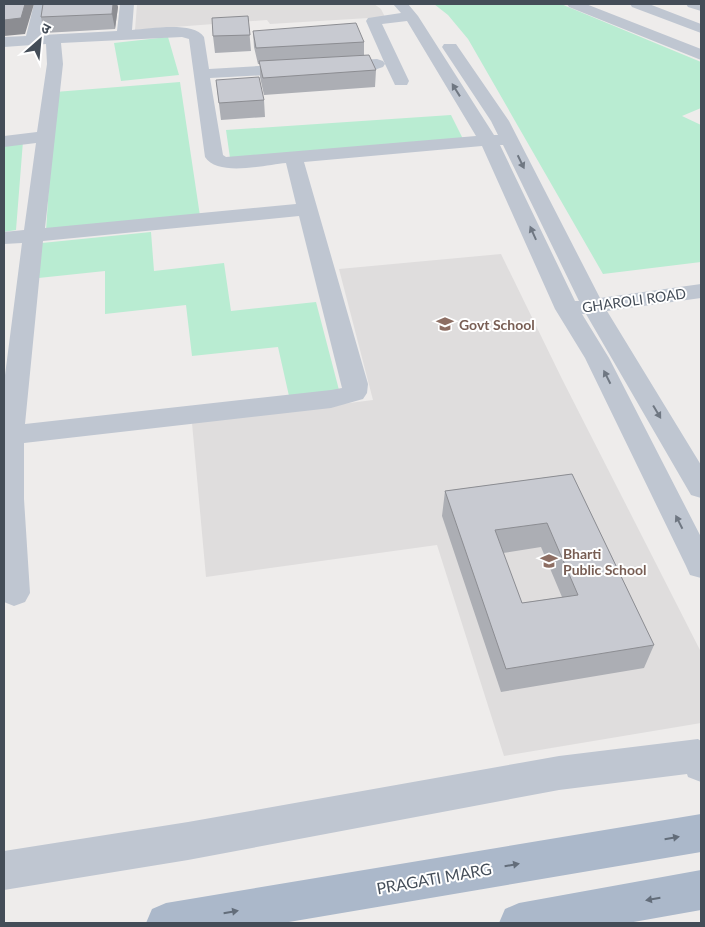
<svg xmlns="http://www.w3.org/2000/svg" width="705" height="927" viewBox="0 0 705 927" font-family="Lato,'Noto Sans Devanagari',sans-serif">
  <rect width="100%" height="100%" fill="#eeeceb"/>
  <path fill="#dfdddd" d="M137,4H374L381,9L385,17L270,24L267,20L135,30Z
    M501,254L562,379L701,652V723L504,756L437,545L206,577L192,423L373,400L339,269Z"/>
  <path fill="#b9ecd2" d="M434,4H561L701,62V108L682,116L701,125V262L603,274L468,39L448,15Z
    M168,37L179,75L121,81L114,43Z
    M180,82L200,216L46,231L55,92Z
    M451,115L464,141L230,158L226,130Z
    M23,141L16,230L4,232V143Z
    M151,232L154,271L224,263L231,311L316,302L339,390L289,396L278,347L192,356L186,305L105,314V271L29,279L32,244Z"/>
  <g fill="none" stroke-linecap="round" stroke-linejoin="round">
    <path fill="#bfc6d1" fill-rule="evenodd" d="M34,4H48L42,35L117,31L120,4H134L132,30C150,29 193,21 204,37L209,69L377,59L383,61L385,64L366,21L368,18L401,13L393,4H408L418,16L494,135H498L491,121L442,47L444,44H456L509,121L600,298L701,284V298L607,311L701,465V498L691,495L586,314H582L609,358L701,537V578L690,575L686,566L585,358L555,309L482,146L304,162L368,384L367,393L363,399L331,408L24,443V499L30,593L25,602L14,606L4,602V383L22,243L4,244V232L24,230L36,143L4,147V136L37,132L47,64L46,44L4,47V37L26,36ZM407,21L476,136L226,157L223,155L210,78L377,69L383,67L385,64L395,85H407L409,81L382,24ZM182,37L189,39L205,157C218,177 264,165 286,163L296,204L45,228L63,64L61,43ZM500,145H503L579,301H575ZM299,216L342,388L331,390L25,424L43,241Z
      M567,4H586L701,49V60L569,7Z
      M630,4H649L701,24V33L632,7Z
      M686,4H701V11L688,7Z
      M698,739L701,741V782L688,777L687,774L559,790L188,860L4,890V851L188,822L559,756Z"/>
    <path fill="#abb8ca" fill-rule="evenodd" d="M701,814V852L283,923H146L152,909L166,903Z
      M701,870V910L628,923H499L505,909L519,903Z"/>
  </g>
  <path fill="#acaeb4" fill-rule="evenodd" d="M43,4H117L118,7L115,29L44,33L41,17Z
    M248,16L251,51L215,53L213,36Z
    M253,31L364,42V55L376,70L375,87L264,95L260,77V64H258L254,47Z
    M216,80L264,100L265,117L221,120Z
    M572,474L654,645L644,668L501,692L442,516L445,491ZM541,547L562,597L522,603L503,553Z"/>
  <path fill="#8c8d92" d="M25,4H34L25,34L4,36V20Z
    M113,4H117L118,7L115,29L112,14Z"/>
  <path fill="#c8cad1" stroke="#8c8d92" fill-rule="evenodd" d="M4,4H25L21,18L4,20Z
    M43,4H113L112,14L41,17Z
    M248,16L250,35L213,36L212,18Z
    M356,23L364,42L256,48L253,31Z
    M369,55L376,70L263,78L259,61Z
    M259,77L264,100L219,103L216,80Z
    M572,474L654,645L506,669L445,491ZM547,523L578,595L522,603L495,530Z"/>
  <defs><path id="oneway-solid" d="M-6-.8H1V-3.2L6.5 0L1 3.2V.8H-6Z" transform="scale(1.25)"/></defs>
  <g fill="#6f7782">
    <use href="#oneway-solid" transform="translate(456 90) rotate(-122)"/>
    <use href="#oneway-solid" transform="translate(521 162) rotate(64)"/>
    <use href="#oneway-solid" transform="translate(533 233) rotate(-114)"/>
    <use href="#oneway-solid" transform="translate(607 377) rotate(-117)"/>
    <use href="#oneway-solid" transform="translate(657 412) rotate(59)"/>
    <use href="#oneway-solid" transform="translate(679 522) rotate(-117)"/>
  </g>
  <g fill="#636d7a">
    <use href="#oneway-solid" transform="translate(672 838) rotate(-10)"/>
    <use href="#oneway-solid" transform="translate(512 865) rotate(-10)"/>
    <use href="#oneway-solid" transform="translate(653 899) rotate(170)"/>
    <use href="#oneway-solid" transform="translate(231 912) rotate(-10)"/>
  </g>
  <defs>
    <g id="school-bare" transform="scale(1.35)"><path d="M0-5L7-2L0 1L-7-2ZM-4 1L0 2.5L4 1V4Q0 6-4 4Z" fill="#8d6e63" stroke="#fff" stroke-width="2.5" paint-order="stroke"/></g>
  </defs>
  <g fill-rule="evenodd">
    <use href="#school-bare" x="445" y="324"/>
    <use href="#school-bare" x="549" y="561"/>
  </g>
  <g text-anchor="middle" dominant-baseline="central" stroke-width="4" stroke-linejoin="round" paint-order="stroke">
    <g font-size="14" fill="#444d58" stroke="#fff">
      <text transform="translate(634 300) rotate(-8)">GHAROLI ROAD</text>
    </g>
    <g font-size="14" font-weight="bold" fill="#785e54" stroke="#fff" text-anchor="start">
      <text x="459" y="324">Govt School</text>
      <text x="563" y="553">Bharti<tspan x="563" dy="16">Public School</tspan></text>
    </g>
    <g font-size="16" fill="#444d58" stroke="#fff">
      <text transform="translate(434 878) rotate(-10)">PRAGATI MARG</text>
    </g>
  </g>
  <rect width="705" height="927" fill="none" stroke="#444d58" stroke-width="10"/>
  <g transform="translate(40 40) rotate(27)" stroke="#ffffff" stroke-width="4" paint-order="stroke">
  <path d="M0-4L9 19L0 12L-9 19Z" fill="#444d58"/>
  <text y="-8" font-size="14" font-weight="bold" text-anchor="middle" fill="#444d58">उ</text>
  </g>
</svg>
